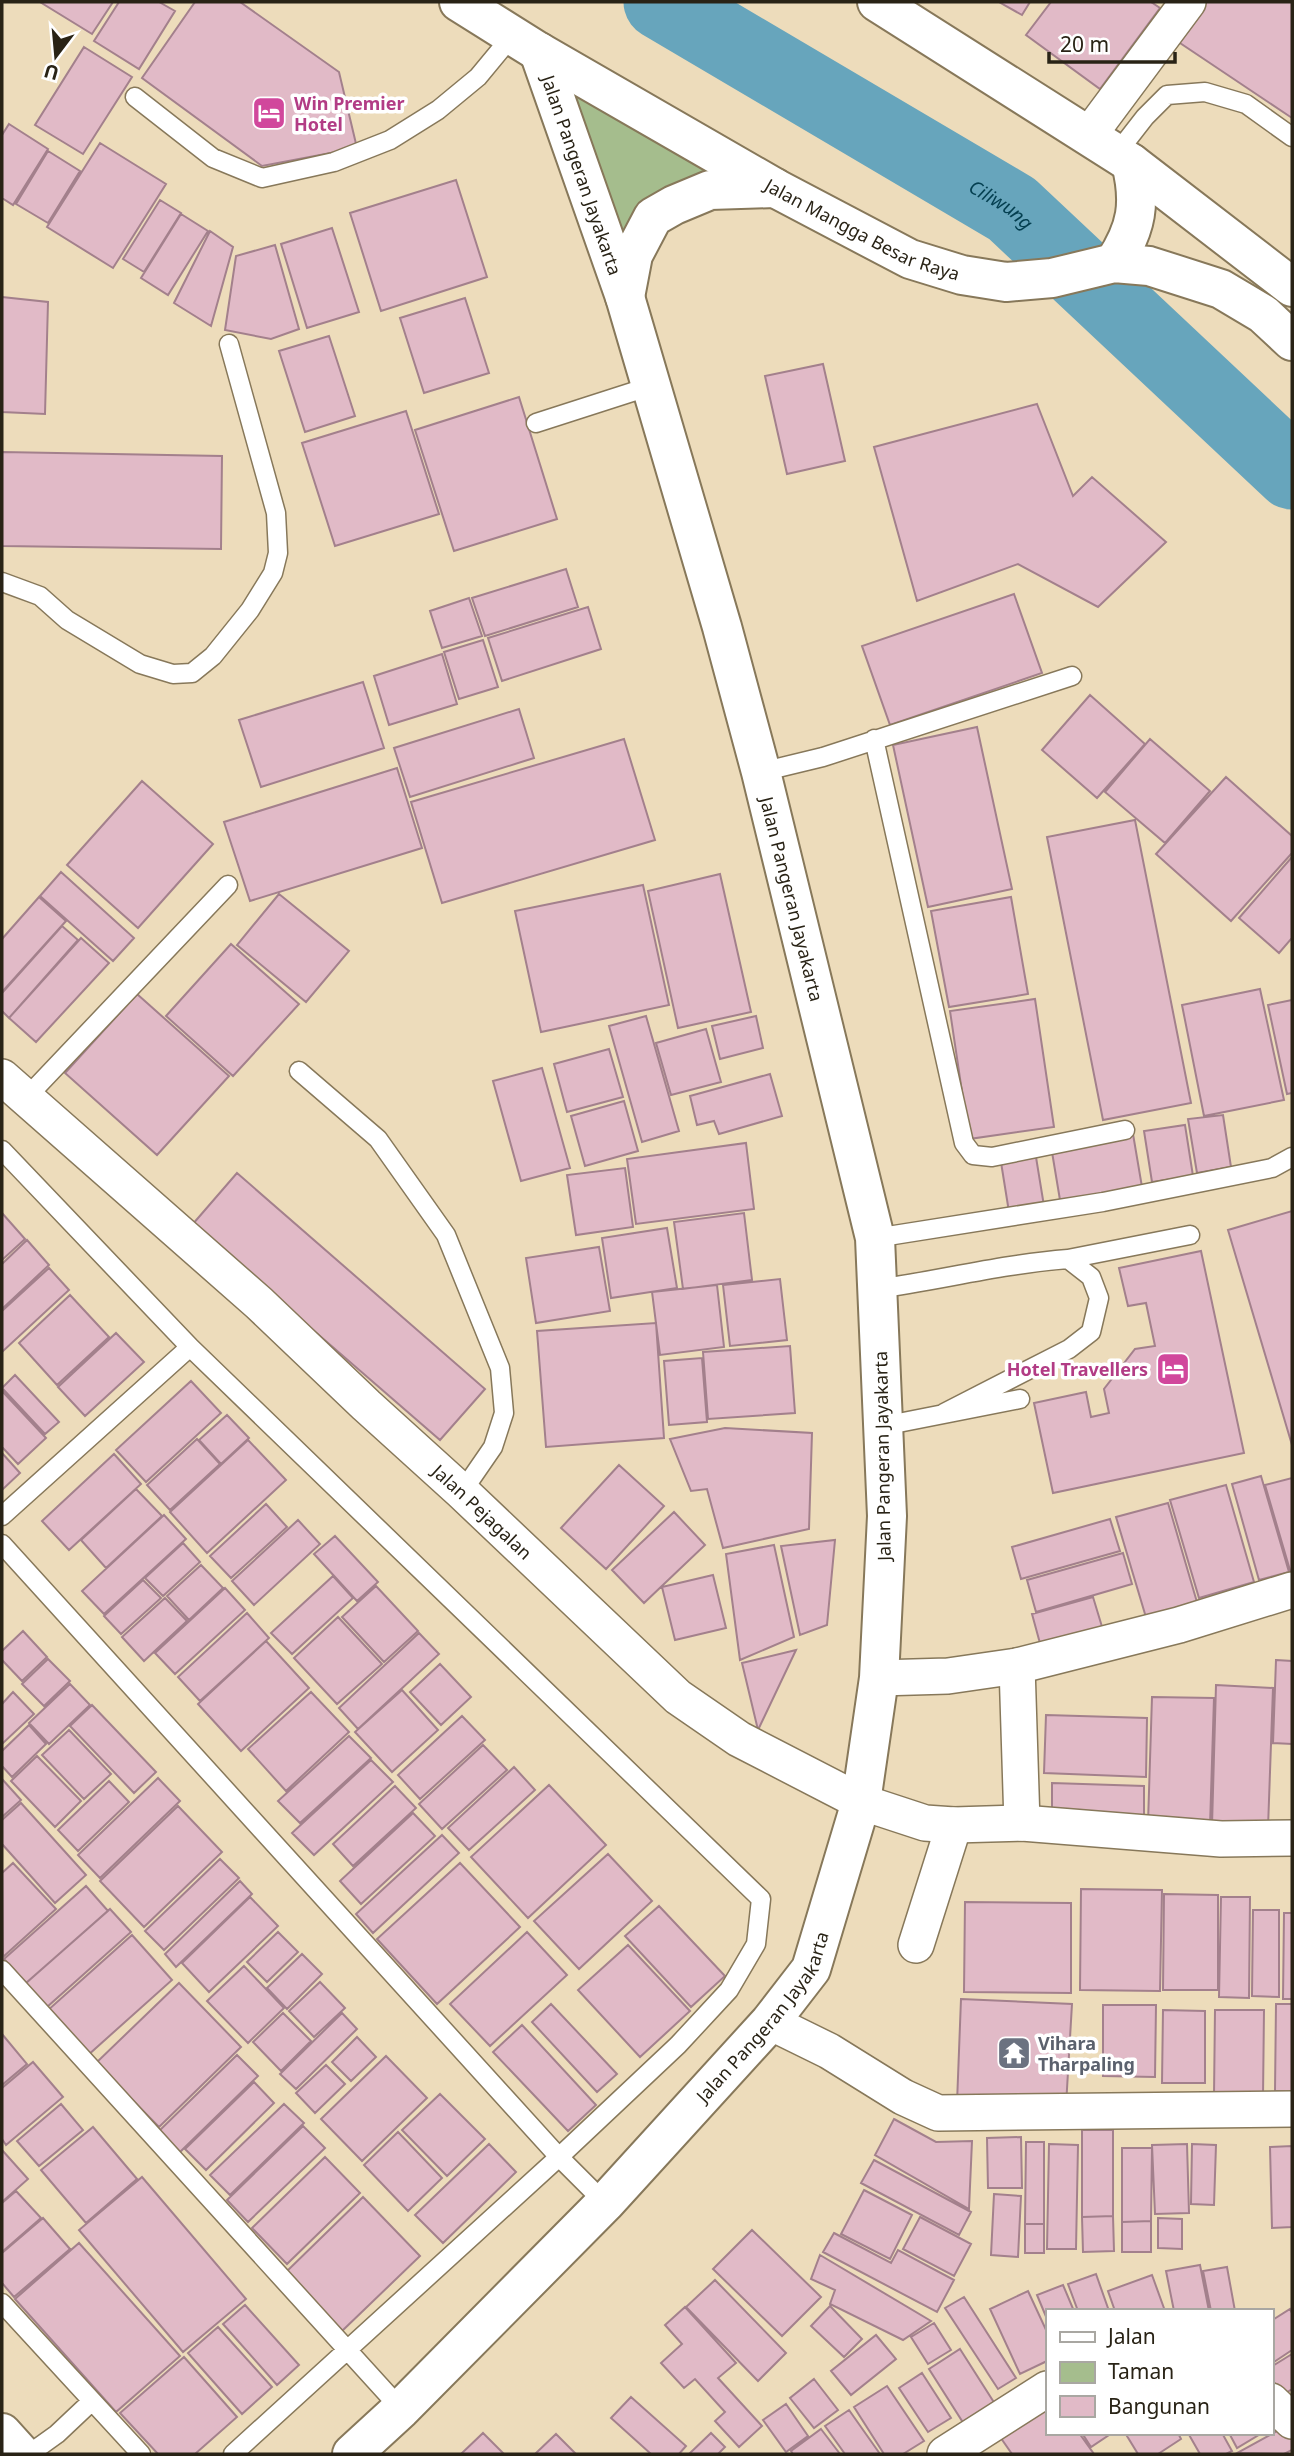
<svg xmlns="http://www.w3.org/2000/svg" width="1294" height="2456" viewBox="0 0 1294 2456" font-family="'Noto Sans',sans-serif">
  <rect width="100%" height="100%" fill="#eddcbb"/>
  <path fill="#a5bd8d" d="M539,52L775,188L710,190L633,255Z"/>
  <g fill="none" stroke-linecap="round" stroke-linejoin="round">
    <path stroke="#67a5bc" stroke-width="75" id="s1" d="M661,2L1012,209L1292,472"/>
  </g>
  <path fill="#e1bac7" stroke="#a3808c" stroke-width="2" d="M40,2H113L92,34Z
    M119,2H159L175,11L139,69L94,41Z
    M195,2H240L339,72L357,148L262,166L142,78Z
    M999,2H1030L1022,15Z
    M1051,2H1151L1160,8L1100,89L1026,35Z
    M1203,2H1292V118L1177,41Z
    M84,47L132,77L83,154L35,125Z
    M9,124L48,149L13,205L2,198V135Z
    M100,143L166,184L113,268L47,227Z
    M48,151L80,171L48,223L16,204Z
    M456,180L487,277L381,311L350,213Z
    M160,200L181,213L144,272L123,259Z
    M181,214L208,231L168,295L141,278Z
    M332,228L359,312L307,328L281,244Z
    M210,231L233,247L211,326L174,303Z
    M275,245L299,329L271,339L225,330L236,256Z
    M2,297L48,302L45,414L2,412Z
    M465,298L489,373L424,393L400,318Z
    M329,336L355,416L305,432L279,351Z
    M823,364L845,461L787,474L765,376Z
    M519,397L557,519L454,551L415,430Z
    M1037,404L1073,496L1092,477L1166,542L1098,607L1018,564L917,601L874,447Z
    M406,411L439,514L335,546L302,443Z
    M2,452L222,456L221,549L2,546Z
    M566,569L578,607L485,636L472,598Z
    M1014,594L1042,673L890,725L862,646Z
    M469,598L482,636L442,648L430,611Z
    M588,607L601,649L502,681L488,638Z
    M483,640L498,687L459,699L444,652Z
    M442,654L457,704L389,725L374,676Z
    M363,682L384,748L261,787L239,720Z
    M1090,695L1145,744L1097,798L1042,750Z
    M519,709L534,758L410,797L394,748Z
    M977,727L1012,889L928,907L893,745Z
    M624,739L655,840L442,903L411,802Z
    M1150,739L1210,791L1165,843L1105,792Z
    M397,768L422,848L250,901L224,822Z
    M1226,777L1292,836V853L1231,921L1156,854Z
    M142,781L213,844L138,928L67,865Z
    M1135,820L1191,1103L1103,1120L1047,837Z
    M1292,857V938L1279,953L1239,918Z
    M61,872L134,938L113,961L40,896Z
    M720,874L751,1012L678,1028L648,891Z
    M643,885L669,1005L541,1032L515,911Z
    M279,894L349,951L306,1002L237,945Z
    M39,897L66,921L2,992V939Z
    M1011,897L1028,994L949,1007L931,911Z
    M62,926L78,940L9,1018L2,1011V993Z
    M81,938L109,963L36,1042L9,1018Z
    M231,944L299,1004L233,1076L166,1016Z
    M1260,989L1284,1100L1204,1116L1182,1005Z
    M137,994L229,1076L157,1155L65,1073Z
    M1035,999L1054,1127L969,1139L950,1011Z
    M1292,1000V1093L1287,1094L1268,1005Z
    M646,1016L679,1131L642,1142L609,1026Z
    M756,1016L763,1048L720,1059L712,1026Z
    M706,1029L721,1082L671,1095L656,1043Z
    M609,1049L623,1097L567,1112L554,1064Z
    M542,1068L570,1168L521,1181L493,1081Z
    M770,1074L782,1116L719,1134L714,1121L697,1125L690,1096Z
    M624,1101L638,1151L585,1166L571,1116Z
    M1223,1115L1231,1167L1197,1173L1188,1119Z
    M1185,1125L1193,1176L1152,1182L1144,1131Z
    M1133,1134L1142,1187L1060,1200L1051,1146Z
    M746,1143L754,1209L636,1224L627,1159Z
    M1035,1151L1044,1206L1009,1212L1000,1156Z
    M625,1168L633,1227L576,1235L567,1175Z
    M237,1173L485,1389L440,1440L192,1225Z
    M1292,1211V1445L1228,1230Z
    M2,1213L25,1239L2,1260Z
    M744,1213L752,1280L683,1289L674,1222Z
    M667,1228L677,1288L611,1298L602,1238Z
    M27,1240L49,1265L2,1309V1264Z
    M599,1247L610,1311L536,1323L526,1258Z
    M1201,1251L1244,1453L1053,1493L1034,1403L1086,1392L1091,1417L1109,1413L1104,1389L1135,1349L1155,1346L1146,1303L1128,1306L1119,1268Z
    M49,1268L69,1290L2,1352V1311Z
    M780,1279L787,1340L730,1346L723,1285Z
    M717,1285L724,1347L660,1355L652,1292Z
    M70,1295L109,1337L57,1385L19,1343Z
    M656,1323L664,1438L546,1447L537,1331Z
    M116,1333L144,1362L85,1416L58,1387Z
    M790,1346L795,1413L708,1419L703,1352Z
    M702,1358L707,1422L669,1425L664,1361Z
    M15,1375L59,1422L45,1434L2,1388Z
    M191,1381L221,1413L146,1482L116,1450Z
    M2,1391L46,1438L18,1464L2,1447Z
    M227,1415L249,1438L221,1464L199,1440Z
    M725,1428L812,1433L809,1529L723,1548L707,1489L691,1491L670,1439Z
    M197,1439L220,1464L170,1510L147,1485Z
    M248,1440L286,1480L207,1553L170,1512Z
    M2,1453L20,1473L2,1490Z
    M114,1454L141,1484L69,1550L42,1521Z
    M619,1465L664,1506L606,1569L561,1528Z
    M1261,1476L1289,1572L1259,1580L1232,1484Z
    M1292,1478V1577L1265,1485Z
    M1226,1485L1254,1582L1199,1598L1170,1500Z
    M136,1489L162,1516L106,1568L81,1540Z
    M1168,1503L1199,1609L1148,1624L1116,1517Z
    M266,1504L287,1527L231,1578L210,1556Z
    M674,1512L705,1545L644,1603L612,1570Z
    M164,1515L186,1539L104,1614L82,1591Z
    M1110,1519L1120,1551L1021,1579L1012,1547Z
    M298,1520L320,1544L254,1605L232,1581Z
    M335,1536L378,1582L357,1601L314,1554Z
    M835,1540L827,1625L800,1635L781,1546Z
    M183,1543L200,1562L163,1596L145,1578Z
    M774,1545L794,1637L740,1660L726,1554Z
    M1123,1553L1132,1584L1036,1612L1027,1580Z
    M201,1565L223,1588L189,1620L167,1596Z
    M713,1575L726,1628L675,1640L662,1587Z
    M333,1576L353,1598L292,1654L271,1633Z
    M143,1580L161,1598L121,1634L104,1616Z
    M376,1586L418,1631L384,1662L342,1617Z
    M225,1588L245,1610L175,1674L155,1653Z
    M1093,1597L1103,1630L1041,1647L1032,1614Z
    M165,1598L187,1621L144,1661L122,1637Z
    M247,1613L269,1638L200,1701L178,1677Z
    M338,1617L382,1664L337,1704L294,1658Z
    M23,1631L47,1657L22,1681L2,1660V1651Z
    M419,1633L439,1654L358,1729L339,1708Z
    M266,1641L309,1688L241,1751L198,1704Z
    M796,1650L758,1730L742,1663Z
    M48,1659L70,1681L44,1706L22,1684Z
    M1276,1660L1292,1661V1744L1273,1743Z
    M440,1664L471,1697L441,1725L410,1692Z
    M70,1684L90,1705L49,1744L29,1723Z
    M1216,1685L1273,1688L1268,1828L1212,1826Z
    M402,1690L438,1730L392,1772L355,1732Z
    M13,1692L34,1714L2,1744V1704Z
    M311,1692L349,1732L286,1791L248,1749Z
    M1152,1697L1214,1698L1210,1826L1148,1823Z
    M92,1705L156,1772L134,1793L70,1726Z
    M1046,1715L1147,1718L1146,1777L1044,1773Z
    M462,1716L485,1740L420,1799L398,1775Z
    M29,1725L46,1744L12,1777L2,1766V1751Z
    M69,1730L111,1774L84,1799L42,1755Z
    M349,1736L371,1758L300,1823L278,1801Z
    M483,1745L507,1770L442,1829L419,1804Z
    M37,1756L81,1801L55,1827L11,1781Z
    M371,1760L393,1782L314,1855L292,1833Z
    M514,1767L535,1790L469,1850L448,1828Z
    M158,1778L180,1801L100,1878L78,1855Z
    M2,1779L21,1800L2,1817Z
    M109,1781L129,1802L78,1851L58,1830Z
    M1052,1783L1144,1786V1817L1052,1814Z
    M549,1785L606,1845L528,1918L471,1857Z
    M395,1786L416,1808L353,1866L333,1844Z
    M21,1803L86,1875L55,1903L2,1844V1820Z
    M178,1806L222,1852L144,1927L100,1881Z
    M413,1813L435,1836L361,1904L340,1881Z
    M442,1835L459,1853L373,1933L356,1914Z
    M608,1854L652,1901L579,1969L534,1921Z
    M220,1859L239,1878L164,1950L145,1931Z
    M13,1863L56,1909L3,1957L2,1873Z
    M460,1863L520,1927L437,2004L377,1939Z
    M240,1881L252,1894L176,1967L165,1954Z
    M86,1886L108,1911L26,1983L4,1959Z
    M1081,1889L1162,1890L1160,1991L1080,1990Z
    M1164,1894L1218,1895V1990H1163Z
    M250,1897L278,1926L209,1992L182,1963Z
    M1221,1897H1250L1249,1998L1219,1997Z
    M965,1902L1071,1903V1993L964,1992Z
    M659,1906L725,1976L691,2007L625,1936Z
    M110,1909L131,1932L47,2007L25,1984Z
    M1253,1910H1279V1997L1252,1996Z
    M1284,1913H1292V1999H1283Z
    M278,1932L298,1952L267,1982L247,1962Z
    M527,1932L567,1975L490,2046L450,2004Z
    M132,1935L172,1980L87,2056L47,2011Z
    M628,1945L690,2011L640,2057L578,1990Z
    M302,1954L322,1974L287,2009L267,1988Z
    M244,1966L284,2008L248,2043L207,2001Z
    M320,1982L345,2008L314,2037L289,2011Z
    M179,1983L241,2047L159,2127L96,2063Z
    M961,1999L1072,2004L1066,2106L957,2103Z
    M551,2004L617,2074L597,2092L532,2022Z
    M1276,2004H1292V2092L1275,2091Z
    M1103,2005H1156L1155,2077L1103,2076Z
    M1163,2010L1205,2011V2083H1162Z
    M1215,2010H1264L1263,2097L1214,2096Z
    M283,2013L311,2041L281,2071L253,2042Z
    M342,2013L357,2029L296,2089L280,2074Z
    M522,2025L596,2105L568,2131L493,2052Z
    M2,2034L27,2064L2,2085Z
    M357,2037L376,2057L351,2081L332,2062Z
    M237,2055L258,2076L180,2152L159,2131Z
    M386,2056L427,2098L362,2161L321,2119Z
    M33,2062L63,2097L6,2145L2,2139V2088Z
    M326,2065L345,2084L315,2113L296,2093Z
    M254,2082L274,2103L206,2170L185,2149Z
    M440,2094L485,2139L447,2176L402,2130Z
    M61,2104L83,2130L39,2166L17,2141Z
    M284,2104L304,2123L230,2195L210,2175Z
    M894,2119L936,2142L972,2141L969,2209L875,2155Z
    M303,2126L325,2148L248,2222L227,2200Z
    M93,2127L137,2179L86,2223L41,2170Z
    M1082,2130H1113V2216L1082,2217Z
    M398,2132L442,2178L408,2211L364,2165Z
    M1021,2137L1022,2188H988L987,2138Z
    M1026,2142H1044V2224H1025Z
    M489,2144L516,2172L443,2243L415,2215Z
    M1049,2144L1078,2145L1076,2249H1047Z
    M1187,2144L1189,2213L1155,2214L1152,2145Z
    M1192,2144L1216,2145L1214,2205L1191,2204Z
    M1292,2146V2227L1272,2228L1270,2147Z
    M1122,2148H1152L1151,2221L1122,2222Z
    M2,2150L28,2179L2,2202Z
    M325,2157L360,2193L287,2264L252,2228Z
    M874,2160L971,2212L959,2235L861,2183Z
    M142,2177L246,2299L183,2352L79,2230Z
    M864,2190L912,2215L890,2259L841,2234Z
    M16,2191L41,2218L2,2252V2203Z
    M994,2194L1021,2196L1018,2257L991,2255Z
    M363,2197L420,2256L342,2331L285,2273Z
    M1113,2216L1114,2251L1083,2252L1082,2217Z
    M920,2217L971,2244L954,2276L903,2249Z
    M43,2218L70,2249L14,2297L2,2283V2253Z
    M1158,2218L1182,2219V2249L1158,2248Z
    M1151,2221V2252H1122V2222Z
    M1025,2224H1044V2253H1025Z
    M752,2230L821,2297L782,2336L713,2269Z
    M834,2233L891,2263L898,2250L954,2280L937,2312L823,2252Z
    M79,2243L180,2356L116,2412L15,2299Z
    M820,2255L931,2321L903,2340L830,2304L835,2290L811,2279Z
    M1200,2265L1209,2311H1174L1166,2271Z
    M1227,2267L1235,2311H1211L1203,2271Z
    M1096,2274L1109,2311H1078L1068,2284Z
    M1152,2275L1165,2311H1115L1108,2291Z
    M715,2280L786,2353L758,2381L686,2307Z
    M1063,2285L1074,2311H1047V2319L1037,2295Z
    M1028,2291L1047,2332V2361L1020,2374L990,2309Z
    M964,2297L1016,2378L998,2389L945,2308Z
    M245,2305L299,2365L277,2385L223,2324Z
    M830,2306L862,2339L844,2357L811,2326Z
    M685,2307L736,2363L718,2378L762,2426L739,2447L715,2421L725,2412L695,2379L684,2388L661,2363L682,2344L665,2325Z
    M1290,2309L1292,2313V2350L1271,2364V2321Z
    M934,2323L951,2350L928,2364L911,2337Z
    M218,2327L272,2387L242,2414L188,2353Z
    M876,2335L896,2359L851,2395L831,2371Z
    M960,2349L995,2404L964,2424L929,2369Z
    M1292,2354V2389L1283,2395L1271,2378V2367Z
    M184,2357L237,2417L195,2454H158L120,2413Z
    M922,2373L951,2418L928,2432L899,2388Z
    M814,2379L838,2410L814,2428L790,2398Z
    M887,2386L924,2441L903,2454H884L854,2407Z
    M1047,2395V2433H1079L1094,2454H1012L996,2431Z
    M631,2397L686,2446L679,2454H651L611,2418Z
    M786,2404L808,2436L786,2452L763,2420Z
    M849,2410L880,2454H845L825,2426Z
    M1290,2424L1292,2429V2450L1284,2454L1237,2453Z
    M821,2429L840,2454H793L791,2451Z
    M483,2433L504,2454H461Z
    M711,2433L725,2447L718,2454H689Z
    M1082,2433H1112L1091,2447Z
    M1132,2433H1178L1181,2439L1158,2454H1138L1127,2436Z
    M1188,2433H1222L1232,2451L1226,2454H1200Z
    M1229,2433H1262L1237,2448Z
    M556,2434L576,2454H535Z"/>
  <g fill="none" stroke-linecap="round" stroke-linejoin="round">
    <g stroke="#87785a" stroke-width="21">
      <path id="lane" d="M135,97L213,158L262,178L334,162L390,140L438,110L478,77L512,36
        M1117,153L1145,117L1167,95L1205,92L1246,104L1292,137
        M536,423L651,386
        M2,582L40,596L67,620L140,664L173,674L192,673L213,656L250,610L273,573L278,553L276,513L229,344
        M874,739L964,1143L973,1155L992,1157L1125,1130
        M761,772L823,757L1072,676
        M299,1071L378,1139L446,1235L500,1368L504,1413L493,1447L462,1492
        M25,1099L228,885
        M2,1150L190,1347L761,1899L756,1944L729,1990L678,2045L559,2157L233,2454
        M875,1238L1103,1202L1272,1168L1292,1157
        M1068,1259L1190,1235
        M877,1289C941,1280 1003,1264 1068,1259L1091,1277L1099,1298L1091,1332L1069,1349L944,1413
        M883,1426L1020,1399
        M2,1516L190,1347
        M2,1544L559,2157L605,2203
        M2,1970L401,2409
        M2,2303L141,2454
        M29,2454L57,2434L92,2401"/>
    </g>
    <g stroke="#87785a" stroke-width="38">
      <g id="street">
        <path d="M1089,135L1188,2"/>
        <path id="s2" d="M2,1077L259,1303L366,1405L462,1492L678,1697L739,1739L861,1802L925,1823L954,1825L1022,1823L1221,1839L1292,1838"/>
        <path d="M1017,1666L1022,1823"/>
        <path d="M879,1678L948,1676L1017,1666L1179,1625L1292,1590"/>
        <path d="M916,1945L954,1825"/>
        <path d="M770,2022L829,2051L903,2097L938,2113L1292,2109"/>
        <path d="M1271,2401L1292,2421"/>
        <path d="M945,2454L1047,2389"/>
      </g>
    </g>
    <g stroke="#87785a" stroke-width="42">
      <g id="secondary">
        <path id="s3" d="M459,2L539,52L775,188L910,259L962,275L1006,282L1052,278L1114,263L1149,266L1221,289L1263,314L1292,341"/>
        <path d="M877,2L1131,163L1292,287"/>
        <path d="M1114,263C1137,228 1141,203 1131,163"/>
        <path d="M625,297L633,255L653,217L674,205L710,190L775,188"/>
        <path d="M2,2433L21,2454"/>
        <path id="s4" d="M352,2454L401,2409L605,2203L770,2022L811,1969L861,1802L879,1678L887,1516L875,1238L761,772L722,627L625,297L539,52"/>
      </g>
    </g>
    <use href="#lane" stroke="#fff" stroke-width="18"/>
    <use href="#street" stroke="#fff" stroke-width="35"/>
    <use href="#secondary" stroke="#fff" stroke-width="38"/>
  </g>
  <defs>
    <g id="hotel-square" transform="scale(1.75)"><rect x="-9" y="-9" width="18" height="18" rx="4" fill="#d1479c" stroke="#fff"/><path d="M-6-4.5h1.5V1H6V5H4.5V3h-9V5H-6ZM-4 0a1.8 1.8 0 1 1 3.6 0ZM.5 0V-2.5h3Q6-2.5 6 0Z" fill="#fff"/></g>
    <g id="temple-square" transform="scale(1.75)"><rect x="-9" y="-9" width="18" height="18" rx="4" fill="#6b7280" stroke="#fff"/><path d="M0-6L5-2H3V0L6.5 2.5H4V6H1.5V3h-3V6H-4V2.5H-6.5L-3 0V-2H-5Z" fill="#fff"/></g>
  </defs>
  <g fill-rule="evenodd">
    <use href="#hotel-square" x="269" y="113"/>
    <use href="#hotel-square" x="1173" y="1369"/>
    <use href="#temple-square" x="1014" y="2053"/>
  </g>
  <g text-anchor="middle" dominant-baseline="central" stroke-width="7" stroke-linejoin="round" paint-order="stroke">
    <g font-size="18" font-weight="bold" fill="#b23c85" stroke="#fff" text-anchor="start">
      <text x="294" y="103">Win Premier<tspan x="294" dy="21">Hotel</tspan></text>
      <text x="1148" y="1369" text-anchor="end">Hotel Travellers</text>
    </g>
    <g font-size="18" fill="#292316" stroke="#fff">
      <text transform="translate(582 175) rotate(71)">Jalan Pangeran Jayakarta</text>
      <text stroke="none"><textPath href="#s3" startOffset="464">Jalan Mangga Besar Raya</textPath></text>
      <text transform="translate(792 899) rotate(76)">Jalan Pangeran Jayakarta</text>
      <text transform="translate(882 1456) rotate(-91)">Jalan Pangeran Jayakarta</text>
      <text stroke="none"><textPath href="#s2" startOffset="648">Jalan Pejagalan</textPath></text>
      <text stroke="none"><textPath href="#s4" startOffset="602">Jalan Pangeran Jayakarta</textPath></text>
    </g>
    <g font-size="18" font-weight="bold" fill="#5b616d" stroke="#fff" text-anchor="start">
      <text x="1038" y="2043">Vihara<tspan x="1038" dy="21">Tharpaling</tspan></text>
    </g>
    <g font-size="19" font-style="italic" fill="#043f50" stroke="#fff">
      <text stroke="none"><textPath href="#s1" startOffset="396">Ciliwung</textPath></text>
    </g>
  </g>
  <rect width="1294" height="2456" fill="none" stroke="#292316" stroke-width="7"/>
  <rect x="1046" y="2309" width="228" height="126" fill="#ffffff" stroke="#a9a7a2" stroke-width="2"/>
  <rect x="1060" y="2332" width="35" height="10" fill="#ffffff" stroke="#a9a7a2" stroke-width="2"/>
  <text x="1108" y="2344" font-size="21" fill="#292316">Jalan</text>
  <rect x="1060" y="2362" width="35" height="21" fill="#a5bd8d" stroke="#a9a7a2" stroke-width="2"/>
  <text x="1108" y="2379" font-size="21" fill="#292316">Taman</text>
  <rect x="1060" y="2396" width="35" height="21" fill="#e1bac7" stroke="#a9a7a2" stroke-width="2"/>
  <text x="1108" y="2414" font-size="21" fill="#292316">Bangunan</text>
  <g transform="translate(56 56) rotate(196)" stroke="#ffffff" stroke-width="5" paint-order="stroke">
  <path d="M0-5L12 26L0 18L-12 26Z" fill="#292316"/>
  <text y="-10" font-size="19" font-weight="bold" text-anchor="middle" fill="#292316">U</text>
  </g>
  <path d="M1049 52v10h126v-10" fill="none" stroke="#292316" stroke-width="3.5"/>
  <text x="1060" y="52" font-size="21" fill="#292316" stroke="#ffffff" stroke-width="5" paint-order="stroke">20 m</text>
</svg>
